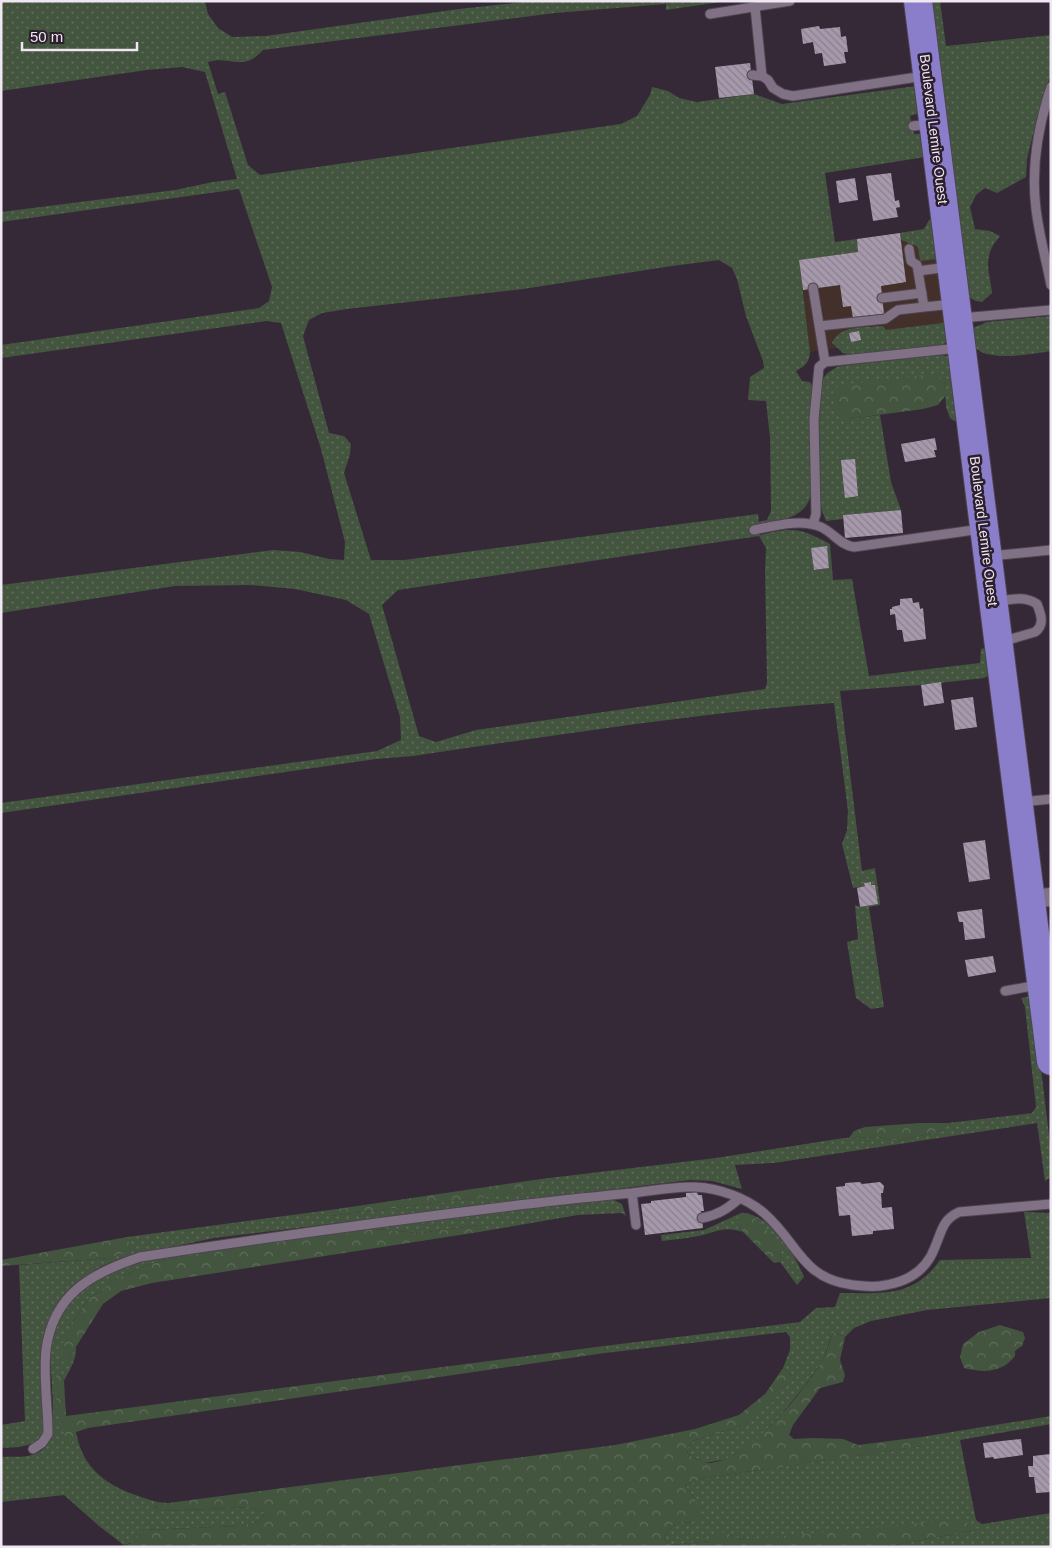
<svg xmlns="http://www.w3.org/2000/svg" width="1052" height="1548" viewBox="0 0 1052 1548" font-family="Helvetica,sans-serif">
  <defs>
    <pattern id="grass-dots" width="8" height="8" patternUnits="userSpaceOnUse" patternTransform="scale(1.25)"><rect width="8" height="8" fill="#43553e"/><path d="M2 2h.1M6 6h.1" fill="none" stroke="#5e6d5a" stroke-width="1.8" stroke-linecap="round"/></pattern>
    <pattern id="forest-crowns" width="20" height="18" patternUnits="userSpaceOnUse" patternTransform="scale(1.25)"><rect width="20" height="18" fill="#43553e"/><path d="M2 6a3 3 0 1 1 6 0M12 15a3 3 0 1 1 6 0" fill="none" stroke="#5e6d5a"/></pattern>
    <pattern id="building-back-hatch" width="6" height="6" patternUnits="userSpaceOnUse" patternTransform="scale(1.25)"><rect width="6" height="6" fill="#a799ac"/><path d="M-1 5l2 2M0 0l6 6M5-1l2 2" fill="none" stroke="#8a808e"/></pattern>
  </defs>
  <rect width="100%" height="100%" fill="#352938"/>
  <path fill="#43302b" d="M934,228L949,332L810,352L797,248Z"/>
  <path fill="url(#grass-dots)" fill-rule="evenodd" d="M1,1H205L208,14L218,28L232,37L266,36L459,9L534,1H727L666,10V4L555,13L263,50C242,73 231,55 208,62L218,94L225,92L248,165L260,175L621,124L637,116L650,95L652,87L668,91L679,98L697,102L754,94L782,104L916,86L920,113L910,116L914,134H921L925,157L825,173L835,242L857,239L858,252L799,260L810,352C809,363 805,366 796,371L802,381L810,382L812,385L811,494C805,520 780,519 759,525L760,535C793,527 800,528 830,544L833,580L852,579L869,676L980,663L981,649L988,647L991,674L984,678L921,685L840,691L862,871L875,868L880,903V905L869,907L884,1007L871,1009L856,998L847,942L858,939L855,905L860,907L878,904L875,885H871L870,882L865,883V886L853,888L842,844L847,830L848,811L834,703C693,713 553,736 413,756L376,759L1,813V803L377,751L401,740L400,717L369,614L346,600L295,589L250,585L175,586L1,613V585L273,550L300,552L329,559L344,560L345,542L321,449L281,323L266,321L1,358V345L259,308L269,301L272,287L239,189L1,222V212L175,190L213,182L237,179L205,72L182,67L147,70L1,91ZM719,260L732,268L737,279L746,316L763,361L764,368L750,377L748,400L766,401L770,438L771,511L767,520L759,522L758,514L404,560H371L344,473L350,454L351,444L344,436L329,433L303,336L309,320L322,313L347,309L523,289L672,266ZM759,536L766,548L765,571L767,683L765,689L476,730L436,742L419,736L382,605L398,590ZM827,547L829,568L814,570L812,548Z
    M930,1H940L946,46L1051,35V74L1039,110L1027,159L1026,177L997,193L985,188L976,195L970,207L975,229L990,231L1000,236C982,257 989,268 992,293L982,302L976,301L967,296Z
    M933,218L938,254L936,259L920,261L918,247L915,245H909L907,242L901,240L900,233L924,229L929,220Z
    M1051,316V351C1031,354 991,362 975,348L973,328L987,322Z
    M943,323L946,326L947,342L942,345L852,355L843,353L832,343C841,324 865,328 883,326L886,330Z
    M940,355L948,356L951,360L959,419L954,421L950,418L946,407L944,380L847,419L880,415L891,482L901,510L843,515V519L826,521L819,503L818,395C821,378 824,374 839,366Z
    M1032,996L1051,1151V1177L1045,1181L1037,1123L774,1163L735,1165L742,1189L712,1181L690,1180L214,1238L121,1258L98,1268L74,1285L59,1301L49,1322L43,1347L44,1435C31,1448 18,1447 1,1448V1425L25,1421L19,1265L111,1258L130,1249L127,1237L330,1210V1216L541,1190V1179L716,1158L844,1138L878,1137L897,1141L944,1130L948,1123L1032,1113L1036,1107L1025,1007L1021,998Z
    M612,1199L622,1204L626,1216L622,1213L578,1215L479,1232V1225L420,1233L366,1228Z
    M1024,1212L1051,1213V1298L927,1310L871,1321L854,1328L845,1337L833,1332L823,1360L804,1387L779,1417L751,1445L727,1459L705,1463L689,1455L686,1449L695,1440L739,1427L791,1375L783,1368L790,1350V1337L786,1332L605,1353L604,1346L800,1322L816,1308L835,1307L840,1293C883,1293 913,1298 940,1260L1031,1258Z
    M741,1213C770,1213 794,1253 804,1277L797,1285L780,1262L781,1250L737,1226L742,1232C727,1226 717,1231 703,1235C690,1238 676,1239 662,1241L661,1235L704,1230Z
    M188,1253L147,1265L114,1280L88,1300L71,1324L69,1358L76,1347C77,1359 69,1371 64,1381L61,1375H57L71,1443L76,1432C84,1477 118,1491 158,1502L155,1508L162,1511L250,1507L265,1513L259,1522L238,1526L144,1530L134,1542L124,1545L99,1526L64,1495L1,1502V1457C15,1456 31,1459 42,1450C62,1435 48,1371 51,1346C53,1329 63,1307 75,1295C104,1265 149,1261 188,1253Z
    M1051,1416V1424L960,1440L976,1520L982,1524L1051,1513V1547H883L977,1530L741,1540L729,1534L710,1541L671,1545L664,1539L670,1526L681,1522L693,1523L698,1504L685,1485L705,1478L922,1446L921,1437Z"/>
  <path fill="url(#forest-crowns)" d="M933,374L944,380L946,395L938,405L923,409L848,419C837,413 833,407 832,394L839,385Z
    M919,1123H948L945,1130L897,1141L878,1137L849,1138L854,1131L865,1127Z
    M541,1179L542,1190L330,1216V1210Z
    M748,1213L765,1227L781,1250L780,1262L774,1263L737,1226L738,1215Z
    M479,1225V1232L152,1283L121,1291L103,1304L69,1358L61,1363L62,1344L71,1324L88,1300L114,1280L147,1265L188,1253L366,1228L420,1233Z
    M127,1237L131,1249L111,1258L1,1266V1260Z
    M1000,1325L1023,1332L1025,1338L1022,1346L1015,1351V1356C1002,1373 984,1373 964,1368L960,1357L963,1344L979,1332Z
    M833,1332L845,1337L840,1360L845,1375L843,1382L820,1388L793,1425L789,1435L794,1439L811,1438L843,1439L858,1445L921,1437L923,1446L705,1478L685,1485L698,1504L701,1516L693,1523L681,1522L670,1526L664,1539L671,1545L710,1541L717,1531L729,1534L741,1540L954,1520L965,1522L977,1530L883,1547H338L335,1545L324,1547H120L134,1542L144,1530L238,1526L259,1522L265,1513L250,1507L162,1511L155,1509L158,1502L168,1503L615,1445L695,1429L739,1415L765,1394L783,1368L791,1375L773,1402L739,1427L695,1440L686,1449L689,1455C694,1457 701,1462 706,1463C746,1464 803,1393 822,1361C827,1352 830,1341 833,1332Z
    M604,1346L605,1353L88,1428L76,1432L71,1444C54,1424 57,1400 56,1375H61L64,1381L66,1416Z"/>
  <path fill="url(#building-back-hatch)" d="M819,26L820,29L840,27L841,37L846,36L848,52H844L846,63L824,66L822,53L815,54L813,42L803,44L801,29Z
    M750,63L754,94L719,98L715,67Z
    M891,173L895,201L899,200L900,207L896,208L898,217L873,221L866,176Z
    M855,178L858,200L839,203L836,181Z
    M900,233L906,282L881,286L884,314L853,318L851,306L843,307L840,285L803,290L799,260L858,252L857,239Z
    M859,331L861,340L851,342L849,333Z
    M935,438L937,450H934L936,457L905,462L901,444Z
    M855,459L858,496L845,498L841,460Z
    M901,510L903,533L845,538L843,515Z
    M827,546L829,568L814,570L811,548Z
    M912,598L913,603L919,602L920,609L923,608L926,639L904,642L902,630H897L895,614L890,615V609H892V607L900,605V599Z
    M941,682L944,703L924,706L921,685Z
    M973,697L977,727L955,730L951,700Z
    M985,840L990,879L969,882L963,843Z
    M871,882V885H875L878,904L860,907L857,888L865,886L864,883Z
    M982,909L985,938L965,940L963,922H959L957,912Z
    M993,956L996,972L968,977L965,960Z
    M860,1182L862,1184L880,1182L884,1186L883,1193H881L882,1208L892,1207L894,1229L873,1231V1234L852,1236L850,1215L839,1216L836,1187L845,1186V1183Z
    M697,1192L698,1195H702L704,1211H701L703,1228L645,1235L641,1204L651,1203V1201L686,1197V1193Z
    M1021,1439L1023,1455L994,1459L993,1457L985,1458L983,1443Z
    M1050,1454L1051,1492L1036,1493L1034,1477H1029L1028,1466H1033V1456Z"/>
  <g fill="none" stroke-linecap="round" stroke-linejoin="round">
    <g stroke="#4f4451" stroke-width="11">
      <path id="lane" d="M755,7L762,76
        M710,14L790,1
        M752,75L762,76L768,80L773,88L783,94L793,96L924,76
        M1051,87C1038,126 1031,168 1036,209C1039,234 1046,260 1051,285
        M913,126L931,124
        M909,249L911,261L917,265L918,271
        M948,267L918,271L924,307L954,304
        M813,288L825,362L959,348
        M882,298L922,293
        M961,318L1051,310
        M819,326L885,319L898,310L924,307
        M813,524L816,514L814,419L819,367L825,362
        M754,530C774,526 801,518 821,527C834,533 840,545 854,547L981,529
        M991,556L1051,550
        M996,602C1011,600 1023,595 1037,604C1041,614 1045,625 1035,632L1001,642
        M1021,802L1051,799
        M1005,991L1038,985
        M632,1193L636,1225
        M702,1218C718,1215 727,1209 740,1198
        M33,1449L42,1443L48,1434C48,1406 43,1377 46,1350C53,1294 92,1273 140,1257C264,1238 387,1221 511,1206C551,1201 591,1197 632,1193C652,1191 674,1186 695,1187C719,1188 747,1198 765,1214C798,1243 802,1279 853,1285C861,1286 871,1287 880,1286C905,1283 926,1272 935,1247C942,1231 942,1220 959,1212L1051,1204"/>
    </g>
    <g stroke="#4f4451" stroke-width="20">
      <path id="street" d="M1030,899L1051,897"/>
    </g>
    <g stroke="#4f4451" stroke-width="30">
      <path id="primary" d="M918,1L1051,1061"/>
    </g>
    <use href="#lane" stroke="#807284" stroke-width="9"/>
    <use href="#street" stroke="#807284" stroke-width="18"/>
    <use href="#primary" stroke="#8a7dca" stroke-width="28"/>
  </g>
  <g text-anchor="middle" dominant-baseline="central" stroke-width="5" stroke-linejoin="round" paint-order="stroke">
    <g font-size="14" fill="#efe7f1" stroke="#2b1f2e">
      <text transform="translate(934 129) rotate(83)">Boulevard Lemire Ouest</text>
      <text transform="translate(984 531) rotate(83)">Boulevard Lemire Ouest</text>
    </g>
  </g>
  <rect width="1052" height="1548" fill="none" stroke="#efe7f1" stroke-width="5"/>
  <path d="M22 42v8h115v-8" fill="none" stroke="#efe7f1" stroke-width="2.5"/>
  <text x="30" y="42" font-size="15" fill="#efe7f1" stroke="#2b1f2e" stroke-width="4" paint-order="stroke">50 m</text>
</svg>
